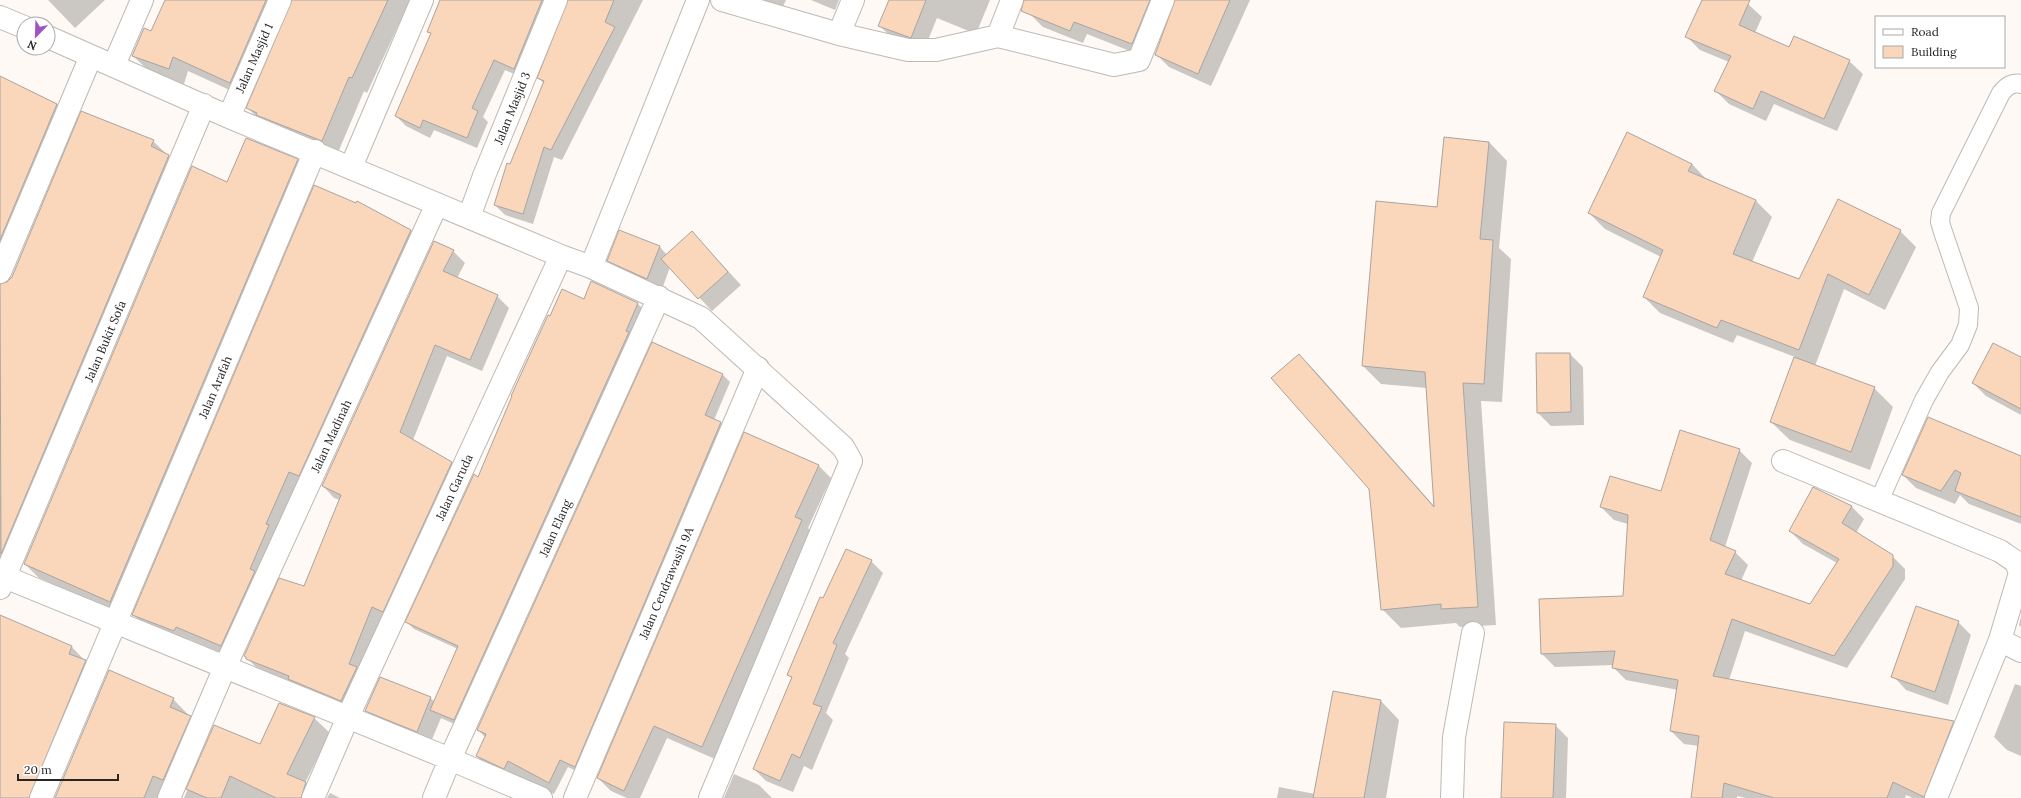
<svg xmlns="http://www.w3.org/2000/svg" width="2021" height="798" viewBox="0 0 2021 798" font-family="Lora,serif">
  <rect width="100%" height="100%" fill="#fef9f4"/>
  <path fill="#0003" d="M48,0H105L75,28Z
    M166,0H410L367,93L364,91L337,155L262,123L248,108L293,3L288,4L245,97L188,71L184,84L148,70L133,56L152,32Z
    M441,0H560L525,79L505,70L483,117L488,122L477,148L434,130L430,138L406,126L396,116L431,34L429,32Z
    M569,0H643L562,160L554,157L533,224L505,215L495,205L544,84L539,78Z
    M742,0H786L780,13Z
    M811,0H839L835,10Z
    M890,0H990L976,34L937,18L924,50L893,39L880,26Z
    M1036,0H1250L1211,86L1169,67L1156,54L1176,0L1168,3L1145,57L1087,34L1083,43L1043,27L1030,14Z
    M1703,0H1740L1748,4L1762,17L1755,33L1790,49L1849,61L1863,74L1837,131L1774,104L1766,121L1729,104L1716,91L1729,62L1700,50L1687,37Z
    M0,77L57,104L70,118L1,286L8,282L153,141L182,169L0,560Z
    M1489,142L1507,161L1499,248L1511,259L1502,402L1481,401L1496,625L1460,627L1456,623L1401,628L1382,609L1370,489L1299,355L1317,373L1435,507L1427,388L1381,384L1363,366L1438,208Z
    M297,160L311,174L124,615L39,578L25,564L228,184Z
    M1692,164L1708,181L1756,201L1772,217L1752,262L1799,280L1900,231L1916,247L1885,310L1844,289L1815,366L1874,388L1893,407L1870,470L1790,440L1771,422L1795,357L1737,335L1733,343L1660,313L1644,297L1661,257L1605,229L1589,213Z
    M357,202L411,231L423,243L233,658L188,639L186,643L145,626L133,614Z
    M705,246L741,285L712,311L670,267L661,292L621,274L608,260L660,247L667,255Z
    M453,251L465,263L457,278L497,296L509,308L482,371L447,356L413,440L451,463L463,474L353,712L259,670L245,656L305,587L340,500L334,498L323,486Z
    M591,282L638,304L645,311L461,727L441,718L430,744L379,724L366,710L430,698L435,702L458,649L414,629L407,622L479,478L550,317L584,300Z
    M1570,354L1583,367L1584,425L1551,426L1538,413Z
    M2021,358V415L1986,396L1973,383Z
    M722,374L730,382L714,420L721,423L729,431L582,774L568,767L554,794L485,764L477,756L485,737L478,730Z
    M1928,419L2021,456V524L1969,504L1960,495L1955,504L1916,488L1903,475Z
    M1739,450L1752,463L1725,547L1735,552L1748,565L1741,581L1810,606L1837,563L1803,544L1790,531L1851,506L1864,519L1856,533L1892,556L1905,569V579L1847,668L1745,631L1729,680L1953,722L1966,735L1941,798H1913L1906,795L1905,798H1746L1737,796V798H1692L1699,746L1684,744L1671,731L1678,690L1626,680L1613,667L1614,665L1555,667L1542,654L1624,597L1628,524L1614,520L1601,507L1662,492Z
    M818,465L831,478L808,528L814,534L715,759L667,738L640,798H627L611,791L598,778Z
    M871,561L883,573L845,654L849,658L826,713L833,720L812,770L804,766L793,792L766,781L754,769L792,679L788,674L824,599Z
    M3,617L72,647L87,663L49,798H0V625Z
    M2021,617V627L2019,625Z
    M1958,622L1971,635L1948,705L1906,690L1893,676Z
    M2015,684L2021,686V756L2007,750L1994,737Z
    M173,699L205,732L177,798H56Z
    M1381,701L1399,720L1386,798H1277L1279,787L1315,794Z
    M314,718L330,733L305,783L321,798H184L214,726L261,745Z
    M1555,725L1568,738L1566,798H1502Z
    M734,774L759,785L772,798H724Z
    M330,793L340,798H327Z"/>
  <path fill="#fad6bb" stroke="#aaa4a0" d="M165,0H266L230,83L173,57L169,69L132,56L144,28L151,31Z
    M292,0H388L352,78L349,77L322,141L256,115L257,113L246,108Z
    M440,0H542L514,69L494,60L472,108L478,111L467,138L423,120L420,128L395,116L431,33L427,32Z
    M568,0H614L605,22L615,27L551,150L544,147L523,214L494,205L507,163L510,164L544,81L537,78Z
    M889,0H926L911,38L878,26Z
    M1024,0H1150L1132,44L1074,22L1070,31L1021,11Z
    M1175,0H1230L1198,74L1155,55Z
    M1702,0H1750L1739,25L1789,47L1794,36L1850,60L1824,119L1761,91L1753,109L1714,91L1731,56L1685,37Z
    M0,76L57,104L0,240Z
    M81,111L154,140L151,146L169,155L1,554L0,284L7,282L12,277Z
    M1627,132L1692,164L1688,171L1756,200L1733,254L1799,279L1838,199L1901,230L1869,295L1828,274L1799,350L1721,320L1717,328L1643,297L1663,250L1588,213Z
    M1444,137L1489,142L1480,239L1493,240L1484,384L1463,383L1478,607L1441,609V604L1381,610L1369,489L1271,378L1299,354L1434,507L1425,372L1362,366L1376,201L1437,207Z
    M246,138L298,159L110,602L24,564L192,166L227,182Z
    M314,185L356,203L357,201L411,230L299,476L289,472L266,524L269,525L250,569L255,571L221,646L176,627L174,631L132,615Z
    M619,230L660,246L647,279L607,261Z
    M692,231L728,272L698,299L661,259Z
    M434,241L454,250L443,271L498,295L470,360L435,345L400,432L452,462L383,612L372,607L349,664L357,667L341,701L288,679L289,676L246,659V657L244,656L279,578L304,586L341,495L322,486Z
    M591,281L638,303L626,331L629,332L454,720L430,710L458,646L405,622L474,474L478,477L512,396H511L548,315L550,316L562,289L584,299Z
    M652,342L723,374L705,415L721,422L575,767L560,760L549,783L508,761L504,769L476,756L486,734L477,730Z
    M1993,343L2021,357V409L1972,383Z
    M1536,353H1570L1571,412L1537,413Z
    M1794,357L1875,387L1851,452L1770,422Z
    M1928,417L2021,456V517L1955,491L1961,473L1955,470L1941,491L1902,475Z
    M1680,430L1740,449L1710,540L1736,551L1725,574L1810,604L1839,559L1789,531L1813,487L1852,506L1842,523L1893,555V566L1834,656L1732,619L1713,676L1954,721L1924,797L1893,782L1887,798H1774L1724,783L1722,798H1691L1699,736L1670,731L1678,680L1612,668L1615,651L1541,654L1539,599L1623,596L1628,515L1600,507L1610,476L1661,491Z
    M744,432L819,465L795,517L802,520L702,747L654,726L624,791L597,778Z
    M846,549L872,560L833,643L837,645L813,704L822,707L800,758L792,754L780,781L753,769L792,677L787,675L820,597L823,598Z
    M1916,606L1959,621L1935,692L1891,677Z
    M0,615L72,646L69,654L86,660L29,798H0Z
    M109,670L174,698L170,707L191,716L163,780L153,776L144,798H55Z
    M380,677L431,697L417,732L365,711Z
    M1333,691L1381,700L1364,798H1313Z
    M279,703L315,717L287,774L306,782L301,798H276L230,776L221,798H207L186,789L214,725L260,744Z
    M1504,722L1556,724L1553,798H1501Z"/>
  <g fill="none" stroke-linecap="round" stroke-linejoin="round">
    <g stroke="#beb9b5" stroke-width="20">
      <path id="lane" d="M1879,501L1924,400L1940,372L1960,345L1968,325L1969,308L1943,232L1940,222L1941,213L2001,93C2007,86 2012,82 2021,84"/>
    </g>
    <g stroke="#beb9b5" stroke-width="24">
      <path id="street" d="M722,0L839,34
        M853,0L839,34L908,50H936L998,36L1012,0
        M0,17L24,27
        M998,36L1114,65L1139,60L1163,0
        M48,37L229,117L561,256L591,267L701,318L843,447L851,461L710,798
        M114,65L142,0
        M229,117L280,0
        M351,167L422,0
        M469,217L484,176L556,0
        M591,267L698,0
        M0,272L91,56
        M1783,461L2000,551L2016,562L2020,573L2000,640
        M0,575L450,759L541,798
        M0,588L204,105
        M41,798L315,151
        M169,798L225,667L437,204
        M313,798L352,708L561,256
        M434,798L450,759L659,297
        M575,798L758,368
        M1452,798L1454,737L1473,633
        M1936,798L2000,640L2021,651"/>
    </g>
    <use href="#lane" stroke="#fff" stroke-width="18"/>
    <use href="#street" stroke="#fff" stroke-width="22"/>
  </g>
  <g text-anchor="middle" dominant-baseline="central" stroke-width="3.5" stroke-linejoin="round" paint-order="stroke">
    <g font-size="12" fill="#282625" stroke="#fff">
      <text transform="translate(254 58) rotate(-66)">Jalan Masjid 1</text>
      <text transform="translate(512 108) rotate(-68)">Jalan Masjid 3</text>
      <text transform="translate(105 341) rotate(-67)">Jalan Bukit Sofa</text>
      <text transform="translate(215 387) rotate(-67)">Jalan Arafah</text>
      <text transform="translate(331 436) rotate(-65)">Jalan Madinah</text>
      <text transform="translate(454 487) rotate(-65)">Jalan Garuda</text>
      <text transform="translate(555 528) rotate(-66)">Jalan Elang</text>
      <text transform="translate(666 583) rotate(-67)">Jalan Cendrawasih 9A</text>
    </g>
  </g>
  <rect x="1875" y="16" width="130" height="52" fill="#ffffff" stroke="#a9a8a8"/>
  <rect x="1883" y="29" width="20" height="6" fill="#ffffff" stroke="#a9a8a8"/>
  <text x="1911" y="36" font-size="12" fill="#282625">Road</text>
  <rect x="1883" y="46" width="20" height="12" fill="#fad6bb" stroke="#a9a8a8"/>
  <text x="1911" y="56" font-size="12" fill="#282625">Building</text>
  <g transform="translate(36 36) rotate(203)"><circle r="19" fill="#ffffff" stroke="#a9a8a8"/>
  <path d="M0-3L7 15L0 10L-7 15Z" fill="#9f53c5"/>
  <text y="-6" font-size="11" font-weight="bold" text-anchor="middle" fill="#282625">N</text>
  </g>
  <path d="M18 774v6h100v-6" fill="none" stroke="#282625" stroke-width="2"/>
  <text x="24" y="774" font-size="12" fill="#282625" stroke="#ffffff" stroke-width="3" paint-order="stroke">20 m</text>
</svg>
